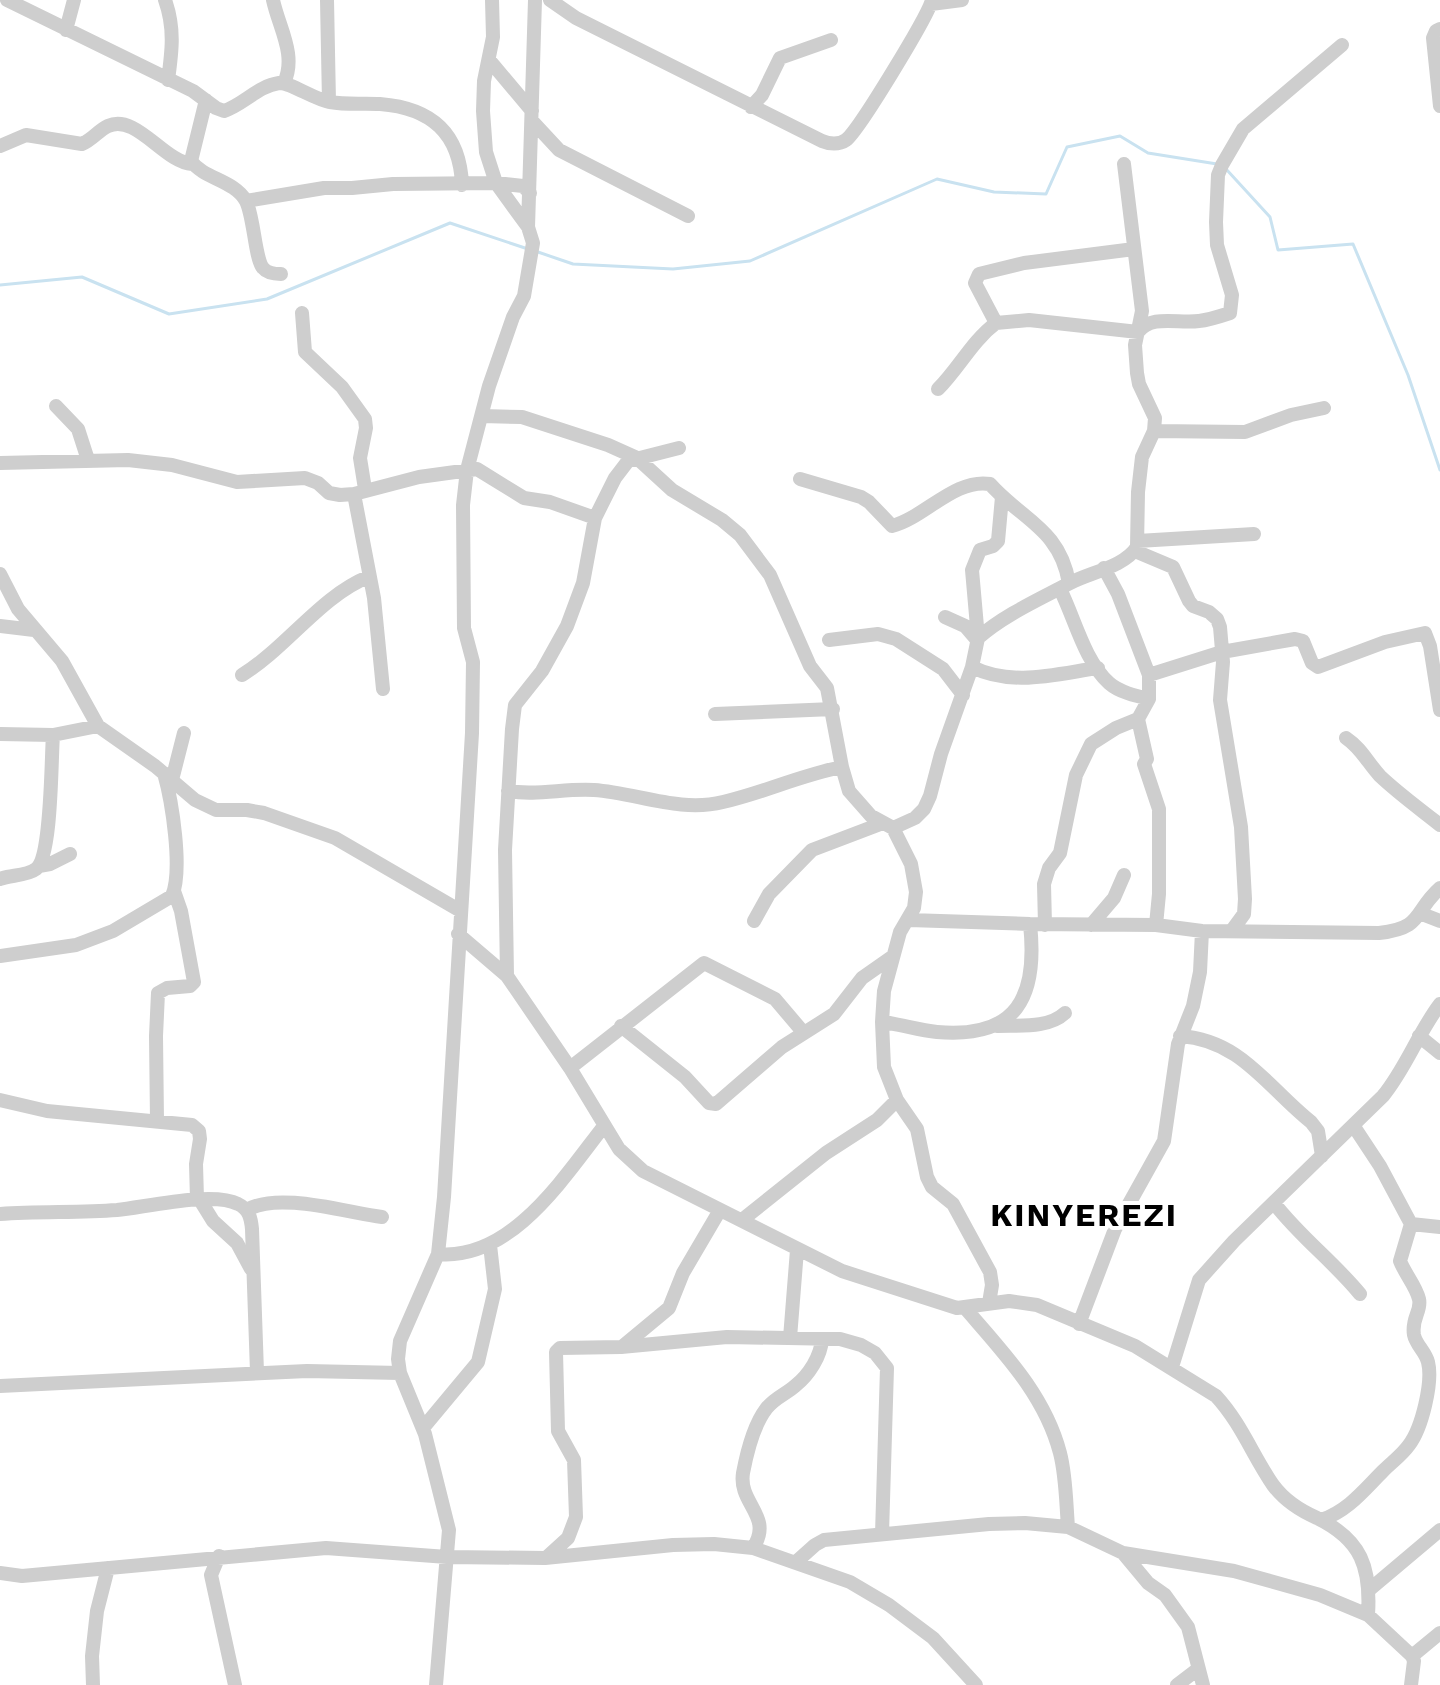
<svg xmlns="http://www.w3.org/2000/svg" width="1440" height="1685" viewBox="0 0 1440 1685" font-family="'Work Sans',sans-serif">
  <rect width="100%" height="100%" fill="#fff"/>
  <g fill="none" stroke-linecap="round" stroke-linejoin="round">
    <path stroke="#c9e2f0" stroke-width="3" d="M1226,169L1270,217L1278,250L1353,244L1408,375L1440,470
      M535,251L573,264L673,269L750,261L937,179L994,192L1046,194L1067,147L1120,136L1148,153L1217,164
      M0,285L82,277L169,314L267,299L450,223L528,249"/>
    <path stroke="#cecece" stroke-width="14" d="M7,0L193,91L216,108L224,111C243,105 258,86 279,83C290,82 315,100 330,102C347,105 363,103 380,104C431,108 460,133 462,185
      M165,0C175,28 172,51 168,80
      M273,0C279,28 297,55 284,83
      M327,0L329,102
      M550,0L576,18L822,141C829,144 839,145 846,140C859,130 928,16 932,0
      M931,4L962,0
      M1440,29L1436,31L1433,38L1440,106
      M66,30L74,0
      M490,61L532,111
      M206,100L191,161C204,179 234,180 246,201C254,217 255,259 263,268C267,273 275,274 281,274
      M751,107L762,95L780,58L831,40
      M533,122L559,150L688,216
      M0,146L26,135L82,144C92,140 99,130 108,126C136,113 164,162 192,164
      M246,201L324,188H352L393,184L496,183L523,186L530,193
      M528,227L535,0
      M302,313L305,352L342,387L365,419L366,428L360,458L365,489
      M996,323L975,283L979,274L1024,263L1134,249
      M938,389C959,368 972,341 996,323L1029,320L1138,332C1152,314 1178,324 1199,321C1209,320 1221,316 1230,313L1232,295L1217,245L1216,222L1218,175L1222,165L1243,129L1342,45
      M56,406L78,429L88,460
      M482,416L522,417L608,445L637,458L672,490L722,520L740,535L770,575L810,666L827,688L842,767L849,791L871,816L893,828L911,864L916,892L914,908L900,932L884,991L882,1022L884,1067L897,1100L917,1129L927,1177L932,1187L953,1204L990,1272L992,1285L989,1303
      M1154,431L1245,432L1291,415L1324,408
      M0,463L128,460L172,465L237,482L305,478L318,483L329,493L340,495L354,494L419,477L477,469L524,498L550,502L595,518
      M800,479L861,497L869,502L892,526C924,518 955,478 990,484C1022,520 1060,529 1069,583
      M354,494L374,598L383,689
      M1138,541L1254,534
      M1135,551L1173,567L1189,601L1193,606L1209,612L1217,619L1220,627L1223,662L1220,700L1241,827L1245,899L1244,914L1233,929
      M0,574L18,609L62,661L98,726L155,766L195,800L216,810H247L264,813L335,838L459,910
      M1060,589C1075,619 1084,660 1109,683C1119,692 1136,696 1149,699
      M945,617L965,626L977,640
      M0,626L34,630
      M978,638L972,570L980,550L993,546L998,541L1002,497
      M829,640L878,634L896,639L943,669L963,695
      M972,667C1012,687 1056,674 1098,668
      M242,675C286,648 321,596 368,577
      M1149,675L1222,652L1295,639L1303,641L1312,663L1318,667L1385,642L1425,633L1430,646L1440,710
      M715,714L833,709
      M1138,719L1147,759L1144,764L1159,809V894L1156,925
      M0,734L53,735L98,726
      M1346,738C1361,748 1368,763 1380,776C1399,794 1420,809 1440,825
      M172,780L184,733
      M508,791C537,796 565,788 594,790C637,793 680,813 723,802C763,793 801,775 842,767
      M893,828L915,818L924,809L930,796L941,754L972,667L978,638C1004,615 1040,599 1070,583C1091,572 1124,567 1137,547L1138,492L1142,457L1154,431L1155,418L1139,384L1137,373L1135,345L1142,311L1124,164
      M39,866L50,864L70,854
      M0,879C10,875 27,876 36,869C52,857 51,759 53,735
      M1422,914L1440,921
      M909,920L1030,924L1156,925L1202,931L1379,933C1424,928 1413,912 1440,888
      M754,921L769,894L812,850L883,823
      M1045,925L1044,884L1049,868L1060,853L1076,775L1091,744L1116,728L1138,719L1149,699V675L1118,594L1104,568
      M1091,925L1114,898L1124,875
      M458,934L507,976L570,1068L619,1149L643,1171L842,1271L957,1308L1009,1301L1037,1305L1135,1346L1216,1396C1241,1423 1253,1456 1273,1485C1284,1500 1301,1511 1317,1518C1362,1540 1371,1568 1368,1615
      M0,956L76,945L113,931L172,896C183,870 172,801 164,773
      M507,976L505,850L512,729L515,705L542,671L567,626L583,583L595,518L615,478L628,461L679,448
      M882,1022C900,1024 918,1030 937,1032C1017,1039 1038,997 1030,924
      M621,1026L685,1077L709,1103L716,1104L782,1047L834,1014L862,978L892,957
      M997,1026C1018,1025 1048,1029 1065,1013
      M1180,1036C1241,1040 1267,1087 1311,1122L1318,1131L1322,1156
      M1419,1036L1440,1053
      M570,1068L704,963L775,999L803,1032
      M0,1100L47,1111L192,1125L199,1131L200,1139L196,1164L197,1199
      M157,1121L156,1036L158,993L167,988L190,986L194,982L181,911L174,891
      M200,1200L213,1221L237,1243L251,1269
      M1274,1203C1300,1237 1333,1261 1360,1294
      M247,1210C278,1191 348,1213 382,1217
      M0,1214C39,1211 78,1213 117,1210C146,1207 213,1191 238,1204C249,1209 251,1218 252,1229L257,1372
      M742,1220L826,1153L877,1120L897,1100
      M1411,1224L1440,1227
      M438,1254C511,1261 564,1177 604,1126
      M965,1308C1003,1352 1045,1395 1060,1453C1066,1476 1066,1502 1068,1527
      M1079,1324L1115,1229L1164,1141L1178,1044L1193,1006L1200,972L1202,931
      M790,1338L797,1250
      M622,1347L669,1308L683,1273L720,1210
      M1172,1367L1199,1280L1234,1241L1383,1096C1406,1068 1418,1033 1440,1004
      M0,1386L307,1371L400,1373
      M423,1428L478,1362L495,1289L490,1245
      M1321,1520C1348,1511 1364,1490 1383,1471C1392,1462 1402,1455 1409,1445C1422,1428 1433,1382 1428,1362C1425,1351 1416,1345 1414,1335C1411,1318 1422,1311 1419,1299C1416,1286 1405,1274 1400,1261L1411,1224L1380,1166L1353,1125
      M753,1548C774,1516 738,1504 743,1473C747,1452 753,1426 766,1409C774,1398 786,1394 795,1386C809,1375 821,1356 822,1339
      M1123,1553L1148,1583L1165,1595L1188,1627L1203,1685
      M219,1556L211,1575L235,1685
      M546,1558L568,1538L576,1517L574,1460L558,1431L556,1352L560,1348L621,1347L727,1337L840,1339L861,1345L875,1353L887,1368L882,1534
      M796,1562L815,1545L824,1540L989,1524L1025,1523L1068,1527L1123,1553L1234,1571L1320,1595L1368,1615L1412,1656L1414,1661L1411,1685
      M0,1573L22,1576L326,1548L447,1557L545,1558L673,1545L714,1544L753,1548L850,1582L889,1605L933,1638L976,1685
      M1369,1590L1440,1530
      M1412,1656L1440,1633
      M93,1685L92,1656L97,1611L108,1568
      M436,1685L449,1530L425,1434L400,1373L398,1359L400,1341L438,1254L444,1197L472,733L473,662L464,628L463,505L467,470L489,386L513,317L524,296L533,243L528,227L496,183L486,152L483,111L484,81L493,37L492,0
      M1177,1685L1198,1669"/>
  </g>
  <g text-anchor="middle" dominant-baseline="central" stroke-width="8" stroke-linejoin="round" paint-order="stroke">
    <g font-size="32" font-weight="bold" letter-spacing="2" fill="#000" stroke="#fff">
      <text x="1084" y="1215">KINYEREZI</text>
    </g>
  </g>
</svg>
